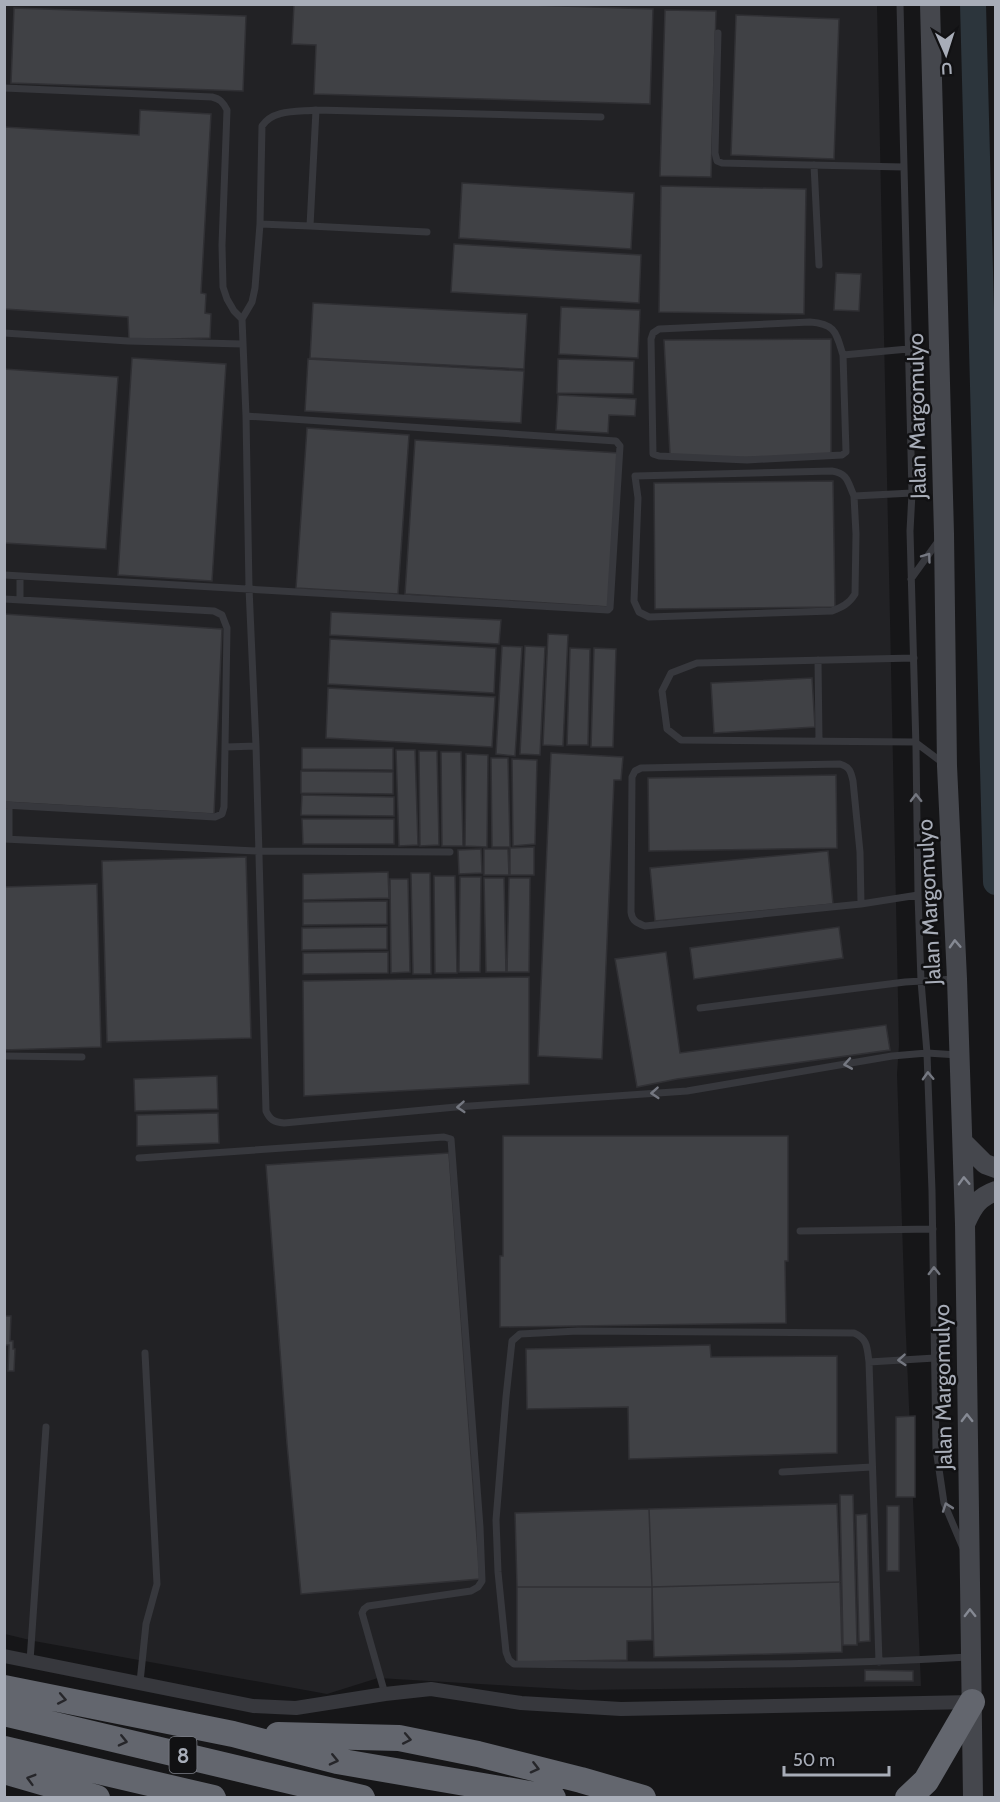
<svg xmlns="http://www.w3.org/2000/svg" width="1000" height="1802" viewBox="0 0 1000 1802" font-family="Cabin,sans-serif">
  <rect width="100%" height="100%" fill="#161618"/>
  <path fill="#222225" d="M4,5H877L899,1045L897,1074L905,1313L921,1686L580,1690L378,1678L327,1694L34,1641L5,1634Z"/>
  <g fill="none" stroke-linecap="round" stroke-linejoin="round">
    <path stroke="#2c353c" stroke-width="26" d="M973,4L996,882"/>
  </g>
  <path fill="#404145" stroke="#303034" stroke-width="1.5" d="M294,4H503L653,9L650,104L314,94L316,45L292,44Z
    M14,8L246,16L243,91L11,83Z
    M665,10L716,11L711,177L660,176Z
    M736,15L839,19L834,159L731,155Z
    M140,110L211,114L201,293L206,294L205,313L211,314L210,338L129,340L128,317L4,309V127L139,135Z
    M462,183L634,193L631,249L459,238Z
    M661,186L806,189L804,314L659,312Z
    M454,244L641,255L639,303L451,292Z
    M836,273L861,274L859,311L834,310Z
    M313,303L527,314L524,369L310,358Z
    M561,307L640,310L638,358L559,354Z
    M831,339V456L725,458L670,455L664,340Z
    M132,358L226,364L212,581L118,575Z
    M308,359L524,371L521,423L305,411Z
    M558,359L634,361L633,394L557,393Z
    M4,369L118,377L106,549L4,543Z
    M558,395L636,399L635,416L609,415L608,433L556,430Z
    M307,428L409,435L398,594L296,588Z
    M415,440L619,453L609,607L405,594Z
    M833,481L835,607L655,609L654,483Z
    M331,612L501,620L499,644L330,635Z
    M4,614L222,629L214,814L4,802Z
    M548,634L568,635L563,746L543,745Z
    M330,639L496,648L494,693L328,684Z
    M502,646L522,647L515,756L496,754Z
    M525,646L545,647L540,755L520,754Z
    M570,648L590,649L588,745H567Z
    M594,648L616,649L613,747H591Z
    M812,678L815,727L714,733L711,683Z
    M328,688L495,697L492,747L326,738Z
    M302,748H393V770L302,769Z
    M396,750H415L418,845L399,846Z
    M419,751H437L439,845L420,846Z
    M441,752H461L463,846H442Z
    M551,753L623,757L621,780H614L602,1059L538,1056Z
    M466,754L488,755L487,847L465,846Z
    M491,758H508L510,847H492Z
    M512,759L537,760L535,844L513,846Z
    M301,771L393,772V794L301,793Z
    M836,775L837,848L649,851L648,778Z
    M302,795L394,797V816L301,815Z
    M302,819H394V844H303Z
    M534,847V875H510V848Z
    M481,849L482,873L459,874L458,850Z
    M484,849H508L509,875H484Z
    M828,851L833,904L655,921L650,868Z
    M246,857L251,1038L107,1042L102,861Z
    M388,872L389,898L303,900V874Z
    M411,873H430L431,974H413Z
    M434,876H455L457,973H435Z
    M460,877H481L480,972H459Z
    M484,878H504L506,972H486Z
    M509,878H530L529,972H507Z
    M390,879H408L410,972L391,973Z
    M97,884L101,1047L4,1050V887Z
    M387,901V924L303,925V902Z
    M387,927V949L302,950V928Z
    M839,927L843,958L694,979L690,948Z
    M388,952V973L303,974V953Z
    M666,952L680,1053L886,1025L890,1050L677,1079L637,1087L615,959Z
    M529,977V1084L304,1096L303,981Z
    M217,1076L218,1109L135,1111L134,1079Z
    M218,1113L219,1143L137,1146V1115Z
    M503,1136H788V1261H785L786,1323L500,1327V1256H503Z
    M449,1153L480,1579L301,1594L287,1444L266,1165Z
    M4,1316H11L10,1341H13V1349H15L14,1371H8L9,1345H4Z
    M710,1345L711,1357L837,1356V1453L629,1459L628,1407L527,1409L526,1349Z
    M915,1416V1497H896V1417Z
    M840,1495H853L857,1645H843Z
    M837,1504L840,1582L652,1587L649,1509Z
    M887,1506H899V1571H887Z
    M649,1509L652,1587H517L515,1513Z
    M867,1514L870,1641L859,1642L856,1515Z
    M840,1582L842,1652L654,1657L652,1587Z
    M517,1587H652V1640L627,1641V1660L517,1662Z
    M865,1670L913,1671V1681H865Z"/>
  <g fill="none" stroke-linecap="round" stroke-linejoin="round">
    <path stroke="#37383d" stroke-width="7" d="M900,4L912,493L910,531L916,748L918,895L921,981L927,1053L932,1191L936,1449L944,1503L963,1548
      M718,33L715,153L717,161L722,163L904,167
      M4,88L212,97C220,99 223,102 227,110L222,245L223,287L227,299L234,311L242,319L246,416L249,588L256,746L266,1111C270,1120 274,1122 284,1123L456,1107L687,1091L892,1056L927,1053L958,1055
      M814,165L819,265
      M260,224L310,226L316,110
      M310,226L427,232
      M242,319L252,302L255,288L260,224L262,126C273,109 298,112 316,110L601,117
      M4,333L128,341L242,344
      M843,355C836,333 836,324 810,322L659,329L653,333L651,339L653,454L659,456L747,460L842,455L846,452L843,355L908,349
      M854,496C848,483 848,473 832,471L635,476L638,498L634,601L639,612L649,617L832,611C842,607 849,604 855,594L856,534L854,496L912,493
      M4,575L608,610L610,608L620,446L616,441L246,416
      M911,579L939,540
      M4,599L214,611L222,615L227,628L224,807L222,814L215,817L4,805
      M20,600V576
      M914,658L697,663L671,673L662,691L667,729L681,740L915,742L943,763
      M818,660L819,740
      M226,747L256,746
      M9,806V839
      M4,839L258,851L450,852
      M861,904L860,852L853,781C851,772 850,767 840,764L641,768L635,771L632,777L631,912C632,921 637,923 645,926L861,904L918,895
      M700,1008L905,982L955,979
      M4,1056L82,1057
      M139,1158L444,1137L451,1139L480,1527L482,1581L478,1587L471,1591L368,1606L364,1609L362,1613L385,1694
      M800,1231L933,1229
      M869,1362L935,1358
      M782,1472L872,1467
      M30,1661L46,1427
      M879,1662L869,1362C867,1348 868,1339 854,1333L578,1331L520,1334L512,1341L506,1397L496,1520L498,1572L506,1652L509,1660L514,1664C665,1666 817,1666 968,1657
      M140,1682L146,1624L157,1584L145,1353"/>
    <path stroke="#37383d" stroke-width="14" d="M4,1656L253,1706L296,1708L385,1694L431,1689L521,1703L621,1709L972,1702"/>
    <path stroke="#45474d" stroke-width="20" d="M930,4L944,534L947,766L957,979L965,1224L973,1798
      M963,1142L985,1164L996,1168
      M966,1222C973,1206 979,1197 996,1191"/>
    <path stroke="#63666e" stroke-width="26" d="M4,1688L233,1734L337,1761L553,1798
      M4,1713L362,1798
      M278,1735L399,1738L478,1754L581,1780L643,1798
      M4,1749L213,1798
      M4,1771L97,1798
      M908,1798L926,1781L972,1702"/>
  </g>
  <defs><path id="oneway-chevron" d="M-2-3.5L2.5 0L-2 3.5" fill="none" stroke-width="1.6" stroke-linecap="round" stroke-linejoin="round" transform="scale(1.5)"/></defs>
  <g stroke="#757881">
    <use href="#oneway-chevron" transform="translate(927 557) rotate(-54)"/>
    <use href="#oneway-chevron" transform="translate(916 798) rotate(-91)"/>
    <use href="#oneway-chevron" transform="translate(848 1064) rotate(170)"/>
    <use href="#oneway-chevron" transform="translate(928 1076) rotate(-92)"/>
    <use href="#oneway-chevron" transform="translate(655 1093) rotate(176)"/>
    <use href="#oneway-chevron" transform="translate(461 1107) rotate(176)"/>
    <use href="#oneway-chevron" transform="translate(934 1271) rotate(-91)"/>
    <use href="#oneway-chevron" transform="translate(902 1360) rotate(176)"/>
    <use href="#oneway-chevron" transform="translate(947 1507) rotate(-109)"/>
  </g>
  <g stroke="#858993">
    <use href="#oneway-chevron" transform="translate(955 944) rotate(-93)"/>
    <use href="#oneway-chevron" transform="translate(964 1181) rotate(-92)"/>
    <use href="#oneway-chevron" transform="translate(967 1418) rotate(-91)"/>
    <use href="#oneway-chevron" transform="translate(970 1613) rotate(-91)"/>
  </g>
  <g stroke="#26262a">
    <use href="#oneway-chevron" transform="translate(62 1699) rotate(11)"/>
    <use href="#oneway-chevron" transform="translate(407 1739) rotate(11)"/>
    <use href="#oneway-chevron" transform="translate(123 1741) rotate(13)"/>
    <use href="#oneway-chevron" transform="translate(334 1760) rotate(13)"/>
    <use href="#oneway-chevron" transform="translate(535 1768) rotate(14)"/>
    <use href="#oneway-chevron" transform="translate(31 1779) rotate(-164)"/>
  </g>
  <g text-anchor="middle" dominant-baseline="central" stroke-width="5" stroke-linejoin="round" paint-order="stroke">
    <rect fill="#111113" stroke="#7b7e86" stroke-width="1.5" x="169.5" y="1737" width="27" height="36" rx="4.5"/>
    <g font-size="21" font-weight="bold" fill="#a8adb8">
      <text x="183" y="1755">8</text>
    </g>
    <g font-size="22" fill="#a8adb8" stroke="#111113">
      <text transform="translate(917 416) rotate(-91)">Jalan Margomulyo</text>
      <text transform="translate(929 902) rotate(-93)">Jalan Margomulyo</text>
      <text transform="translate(943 1387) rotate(-91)">Jalan Margomulyo</text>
    </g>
  </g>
  <rect width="1000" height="1802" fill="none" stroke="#a8adb8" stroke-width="12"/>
  <g transform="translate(946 54) rotate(177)" stroke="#111113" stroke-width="4.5" paint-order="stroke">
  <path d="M0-4.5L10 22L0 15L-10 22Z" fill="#a8adb8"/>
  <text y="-9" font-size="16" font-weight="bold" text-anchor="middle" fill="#a8adb8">U</text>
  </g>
  <path d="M784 1766v9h105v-9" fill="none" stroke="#a8adb8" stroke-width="3"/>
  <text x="793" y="1766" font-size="18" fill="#a8adb8" stroke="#111113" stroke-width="4.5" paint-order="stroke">50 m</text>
</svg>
